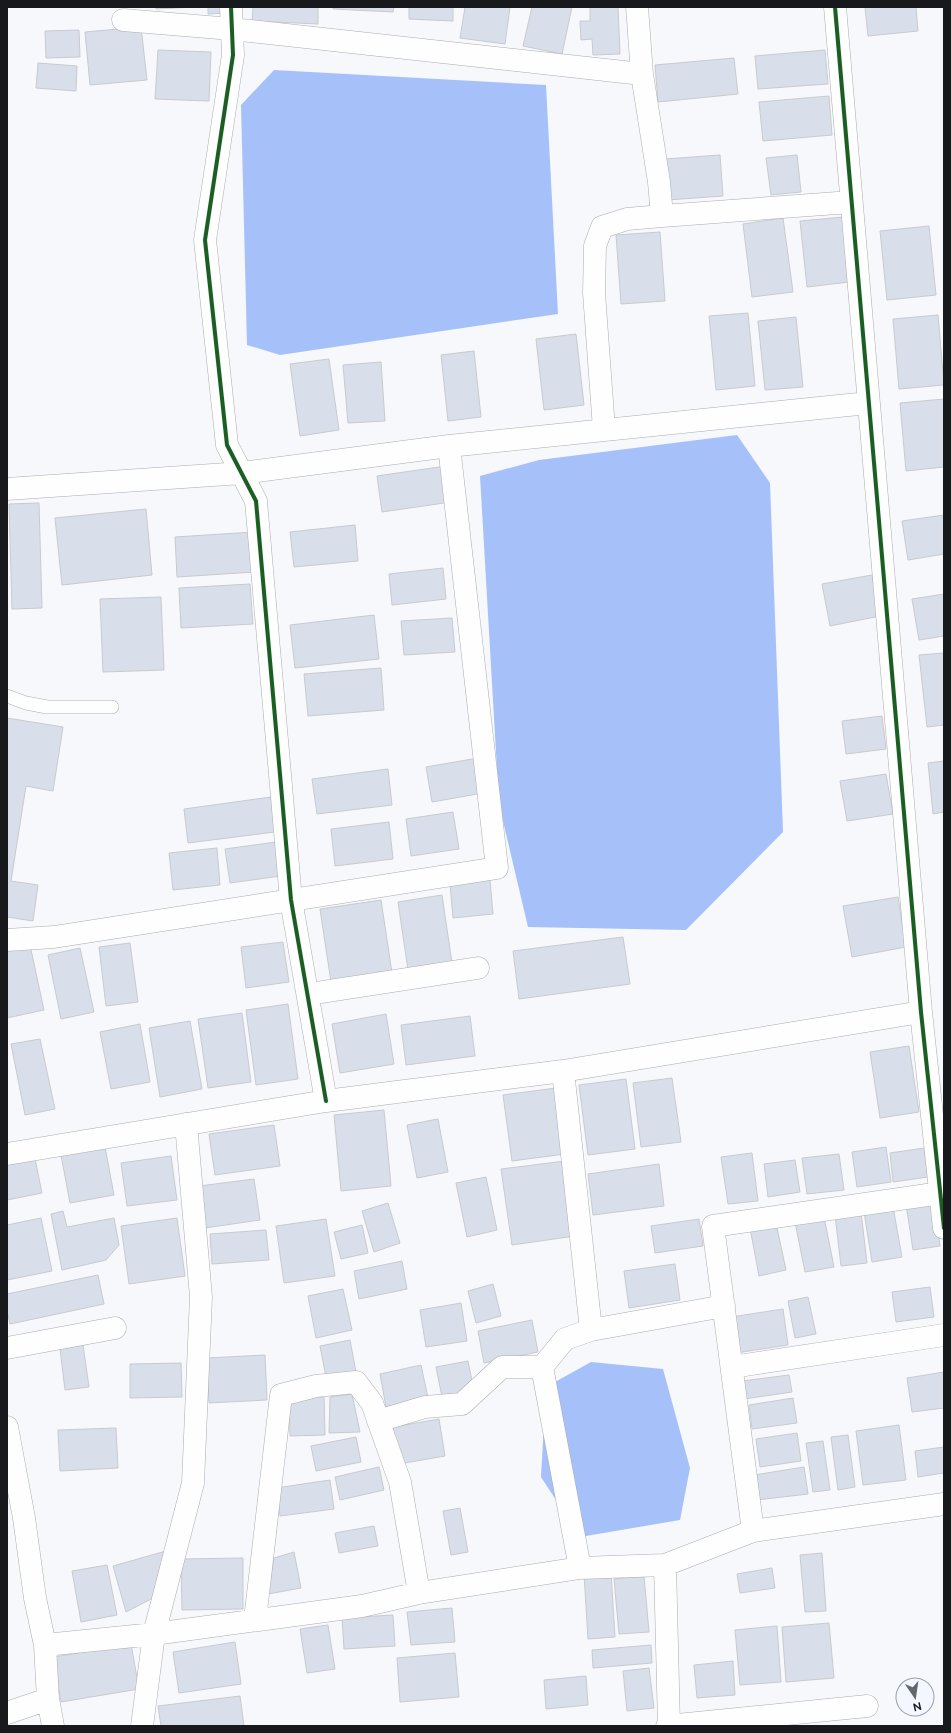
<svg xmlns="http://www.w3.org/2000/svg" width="951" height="1733" viewBox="0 0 951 1733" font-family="Raleway,sans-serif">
  <rect width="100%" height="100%" fill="#f6f8fc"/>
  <path fill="#a6c0fa" d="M274,70L546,85L558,314L280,355L247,345L241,105Z
    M737,435L770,483L783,832L686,930L528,927L499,804L480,476L539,460Z
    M591,1362L663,1369L690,1468L680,1520L580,1537L541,1477L546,1387Z"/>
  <path fill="#d9dfea" stroke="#c8cace" d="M156,7H195L156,9Z
    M208,7H226L227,13L208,14Z
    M253,7H318V24L252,21Z
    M333,7H394L393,12L333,9Z
    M409,7H453V21L409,19Z
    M465,7H510L505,44L460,38Z
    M532,7H572L562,54L523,46Z
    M590,7H618L620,54L593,55L592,39L581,40L580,21H590Z
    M865,7H916L918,31L868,36Z
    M141,27L147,80L90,85L85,32Z
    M79,30L80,57L46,58L45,31Z
    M158,50L211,52L209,101L155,99Z
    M825,50L828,84L758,89L755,56Z
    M734,58L738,94L658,102L655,65Z
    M38,63L77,66L76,91L36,88Z
    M829,96L832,135L763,141L759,102Z
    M720,155L723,196L668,200L665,159Z
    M797,155L801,192L771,195L766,158Z
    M843,217L849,282L807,287L800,221Z
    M783,218L793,292L752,297L743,224Z
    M929,226L936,295L887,300L880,231Z
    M660,232L665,301L621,304L616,235Z
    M748,313L755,386L716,390L709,316Z
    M938,315L944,385L899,389L893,319Z
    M796,317L803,387L765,390L758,321Z
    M576,334L584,405L544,410L536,339Z
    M474,351L481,417L448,421L441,355Z
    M329,359L339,430L300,436L290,364Z
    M381,362L385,421L348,423L343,365Z
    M944,399V467L906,471L900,403Z
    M446,466L451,502L382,512L377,476Z
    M39,503L42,608L12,609L9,504Z
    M146,509L152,575L62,585L55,518Z
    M944,515V554L908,560L902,521Z
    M355,525L358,561L294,567L290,532Z
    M253,532L255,572L177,577L175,537Z
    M443,568L446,599L392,605L389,574Z
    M872,575L880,616L830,626L822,584Z
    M250,584L253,624L181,628L179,588Z
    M944,594V636L919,640L912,599Z
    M161,597L164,670L103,672L100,599Z
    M374,615L379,659L295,668L290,625Z
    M452,618L455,652L404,655L401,621Z
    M944,653V725L927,727L919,655Z
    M381,668L384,710L308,716L304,674Z
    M882,716L886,749L846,754L842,721Z
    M7,718L63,727L53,791L26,786L11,881L38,885L33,921L7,917Z
    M478,758L483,793L432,802L426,767Z
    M944,761V812L933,814L928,763Z
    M388,769L392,805L317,814L312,779Z
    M886,774L893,814L847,821L840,781Z
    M271,797L275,832L188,843L184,809Z
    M453,812L459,849L411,856L406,819Z
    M389,822L393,859L335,866L331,829Z
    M276,842L281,876L230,883L225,849Z
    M217,848L220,885L173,890L169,853Z
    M490,880L493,914L453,918L450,884Z
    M442,895L452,963L408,970L398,902Z
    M898,897L906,947L852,957L843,906Z
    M381,900L392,973L331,982L320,909Z
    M623,937L630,984L519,999L513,951Z
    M283,942L289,982L246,988L241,947Z
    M130,943L138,1002L106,1006L99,947Z
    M30,945L44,1010L7,1018V949Z
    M80,948L94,1012L61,1019L48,955Z
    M288,1004L298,1079L256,1085L246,1010Z
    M242,1013L251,1082L208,1088L198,1019Z
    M386,1014L394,1064L340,1073L332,1024Z
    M470,1016L475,1056L406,1065L401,1025Z
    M190,1021L202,1089L160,1097L149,1028Z
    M140,1024L150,1082L111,1089L100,1032Z
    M40,1039L55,1109L25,1115L11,1044Z
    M909,1046L919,1112L880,1118L870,1052Z
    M672,1078L681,1142L641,1147L633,1083Z
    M626,1079L635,1149L588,1155L579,1085Z
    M556,1088L565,1154L512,1161L503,1095Z
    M384,1110L391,1186L341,1191L334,1115Z
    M438,1119L448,1172L417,1178L407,1125Z
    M274,1125L280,1166L215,1175L209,1134Z
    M105,1147L114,1195L70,1203L61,1155Z
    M886,1147L891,1182L857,1187L852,1152Z
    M924,1148L928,1177L893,1182L890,1153Z
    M752,1153L758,1201L728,1204L721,1157Z
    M839,1154L844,1190L807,1194L802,1158Z
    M171,1156L177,1200L127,1206L121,1163Z
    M35,1159L42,1193L7,1200V1164Z
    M795,1160L800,1192L768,1197L764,1164Z
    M565,1161L575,1236L512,1245L501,1169Z
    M659,1164L664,1206L593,1215L588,1174Z
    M486,1177L497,1230L467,1237L456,1183Z
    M254,1179L260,1220L205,1228L199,1186Z
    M934,1200L940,1246L913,1250L906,1204Z
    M388,1203L400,1243L374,1252L362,1211Z
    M893,1207L902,1257L872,1262L864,1212Z
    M63,1211L67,1227L114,1218L119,1245L106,1260L62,1270L51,1214Z
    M861,1212L867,1263L841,1266L835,1215Z
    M824,1217L834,1267L805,1272L795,1222Z
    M41,1218L52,1271L7,1280V1225Z
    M177,1218L185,1276L129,1284L121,1226Z
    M326,1219L335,1276L284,1283L276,1226Z
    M699,1219L703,1246L655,1253L651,1226Z
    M776,1223L786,1270L759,1276L750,1228Z
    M362,1225L368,1253L341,1259L334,1232Z
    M266,1230L269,1260L212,1264L210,1234Z
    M402,1261L407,1289L359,1299L354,1271Z
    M675,1264L680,1300L629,1308L624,1271Z
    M98,1275L104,1304L10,1324L7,1310V1294Z
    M493,1284L501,1316L476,1323L468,1291Z
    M930,1287L934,1317L896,1322L892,1292Z
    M343,1289L352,1330L316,1338L308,1296Z
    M808,1297L816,1334L795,1338L788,1301Z
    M461,1303L467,1341L426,1347L420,1310Z
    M783,1309L788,1345L736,1353L731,1317Z
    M532,1320L538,1352L484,1363L478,1331Z
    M350,1340L356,1372L326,1377L320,1346Z
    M83,1345L89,1387L65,1390L60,1349Z
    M265,1355L267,1400L209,1403L207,1358Z
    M468,1361L474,1391L442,1397L436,1367Z
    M181,1363L182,1397L130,1398V1364Z
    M421,1365L428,1398L386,1407L380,1374Z
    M944,1372V1408L912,1412L907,1378Z
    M789,1375L792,1392L744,1399L742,1381Z
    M352,1394L360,1432L329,1433L330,1397Z
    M289,1397H324L325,1435L290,1436Z
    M793,1398L797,1423L752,1429L749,1405Z
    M439,1419L445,1456L399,1464L393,1427Z
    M899,1425L906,1480L863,1485L856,1431Z
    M116,1428L118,1468L60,1471L58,1430Z
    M797,1433L801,1461L760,1467L756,1439Z
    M848,1435L855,1487L838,1490L831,1437Z
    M356,1437L361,1462L316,1471L311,1446Z
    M823,1441L830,1490L813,1492L806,1443Z
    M944,1447V1473L918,1477L915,1451Z
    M379,1467L384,1490L340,1500L335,1477Z
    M804,1467L808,1494L757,1500L754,1475Z
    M330,1480L334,1509L280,1516L276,1488Z
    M460,1508L468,1552L451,1555L443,1511Z
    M374,1526L378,1546L339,1553L335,1533Z
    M166,1551L155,1597L126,1612L113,1566Z
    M294,1552L301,1588L268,1594L274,1558Z
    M822,1553L826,1611L805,1612L800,1555Z
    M243,1558V1609L182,1610L181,1559Z
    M107,1565L117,1615L81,1622L72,1571Z
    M772,1568L775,1588L740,1593L737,1574Z
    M611,1573L615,1637L588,1639L584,1574Z
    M644,1576L649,1632L619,1634L614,1579Z
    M452,1608L455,1642L411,1645L407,1612Z
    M393,1615L395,1646L344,1649L342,1618Z
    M829,1623L834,1678L786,1682L782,1627Z
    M328,1625L335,1669L307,1673L300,1629Z
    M777,1626L781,1682L740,1685L735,1630Z
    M235,1642L241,1684L179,1693L173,1652Z
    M131,1644L139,1689L61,1702L54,1657Z
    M651,1645L652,1663L593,1668L592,1650Z
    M455,1653L459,1697L400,1702L397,1658Z
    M733,1661L735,1695L697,1698L694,1665Z
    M649,1668L654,1708L627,1711L623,1671Z
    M586,1676L588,1705L546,1709L544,1680Z
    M240,1696L244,1726H161L158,1706Z"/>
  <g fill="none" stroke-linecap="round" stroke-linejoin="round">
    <g stroke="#aaacaf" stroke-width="14">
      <path id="service" d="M7,696L26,703L47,707H112"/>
    </g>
    <g stroke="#aaacaf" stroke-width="23">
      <path id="minor" d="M231,7L233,55L205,240L227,445L256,501L291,900L326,1101
        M835,7L921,1012L944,1228
        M123,20L232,29L642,74
        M662,216L851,202
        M604,429L594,293L595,246L602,227L627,219L662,216L659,182L642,74L637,7
        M7,489L242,473L449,446L868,403
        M7,940L54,937L497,868L449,446
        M309,994L478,968
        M563,1071L591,1330L565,1339L542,1367L580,1568
        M7,1154L326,1101L563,1071L921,1012
        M591,1330L724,1306
        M7,1348L115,1328
        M732,1367L944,1335
        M378,1421L425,1407L462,1404L502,1367H542
        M7,1427L24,1518L35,1598L45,1645L48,1699L7,1713
        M753,1531L713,1226L941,1193
        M665,1565L669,1726
        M255,1620L281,1395L316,1386L356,1382L372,1403L400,1482L419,1593
        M45,1645L154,1634L362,1606L419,1593L580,1568L665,1565L753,1531L944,1504
        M48,1699L53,1726
        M142,1726L154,1634L193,1483L201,1297L186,1124
        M667,1726L867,1706"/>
    </g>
    <use href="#service" stroke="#fefeff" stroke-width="13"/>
    <use href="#minor" stroke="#fefeff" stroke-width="22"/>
    <g stroke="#f3f7ff" stroke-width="6">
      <path id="cycleway" d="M231,7L233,55L205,240L227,445L256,501L291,900L326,1101
        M835,7L921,1012L944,1228"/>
    </g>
    <use href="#cycleway" stroke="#1b5e20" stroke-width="4"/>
  </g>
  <rect width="951" height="1733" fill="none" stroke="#17191c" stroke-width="16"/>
  <g transform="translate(915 1697) rotate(167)"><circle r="19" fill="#f3f7ff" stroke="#9b9ea4"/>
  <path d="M0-3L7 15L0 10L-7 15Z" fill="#65676a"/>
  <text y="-6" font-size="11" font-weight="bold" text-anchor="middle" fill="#17191c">N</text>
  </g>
</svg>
